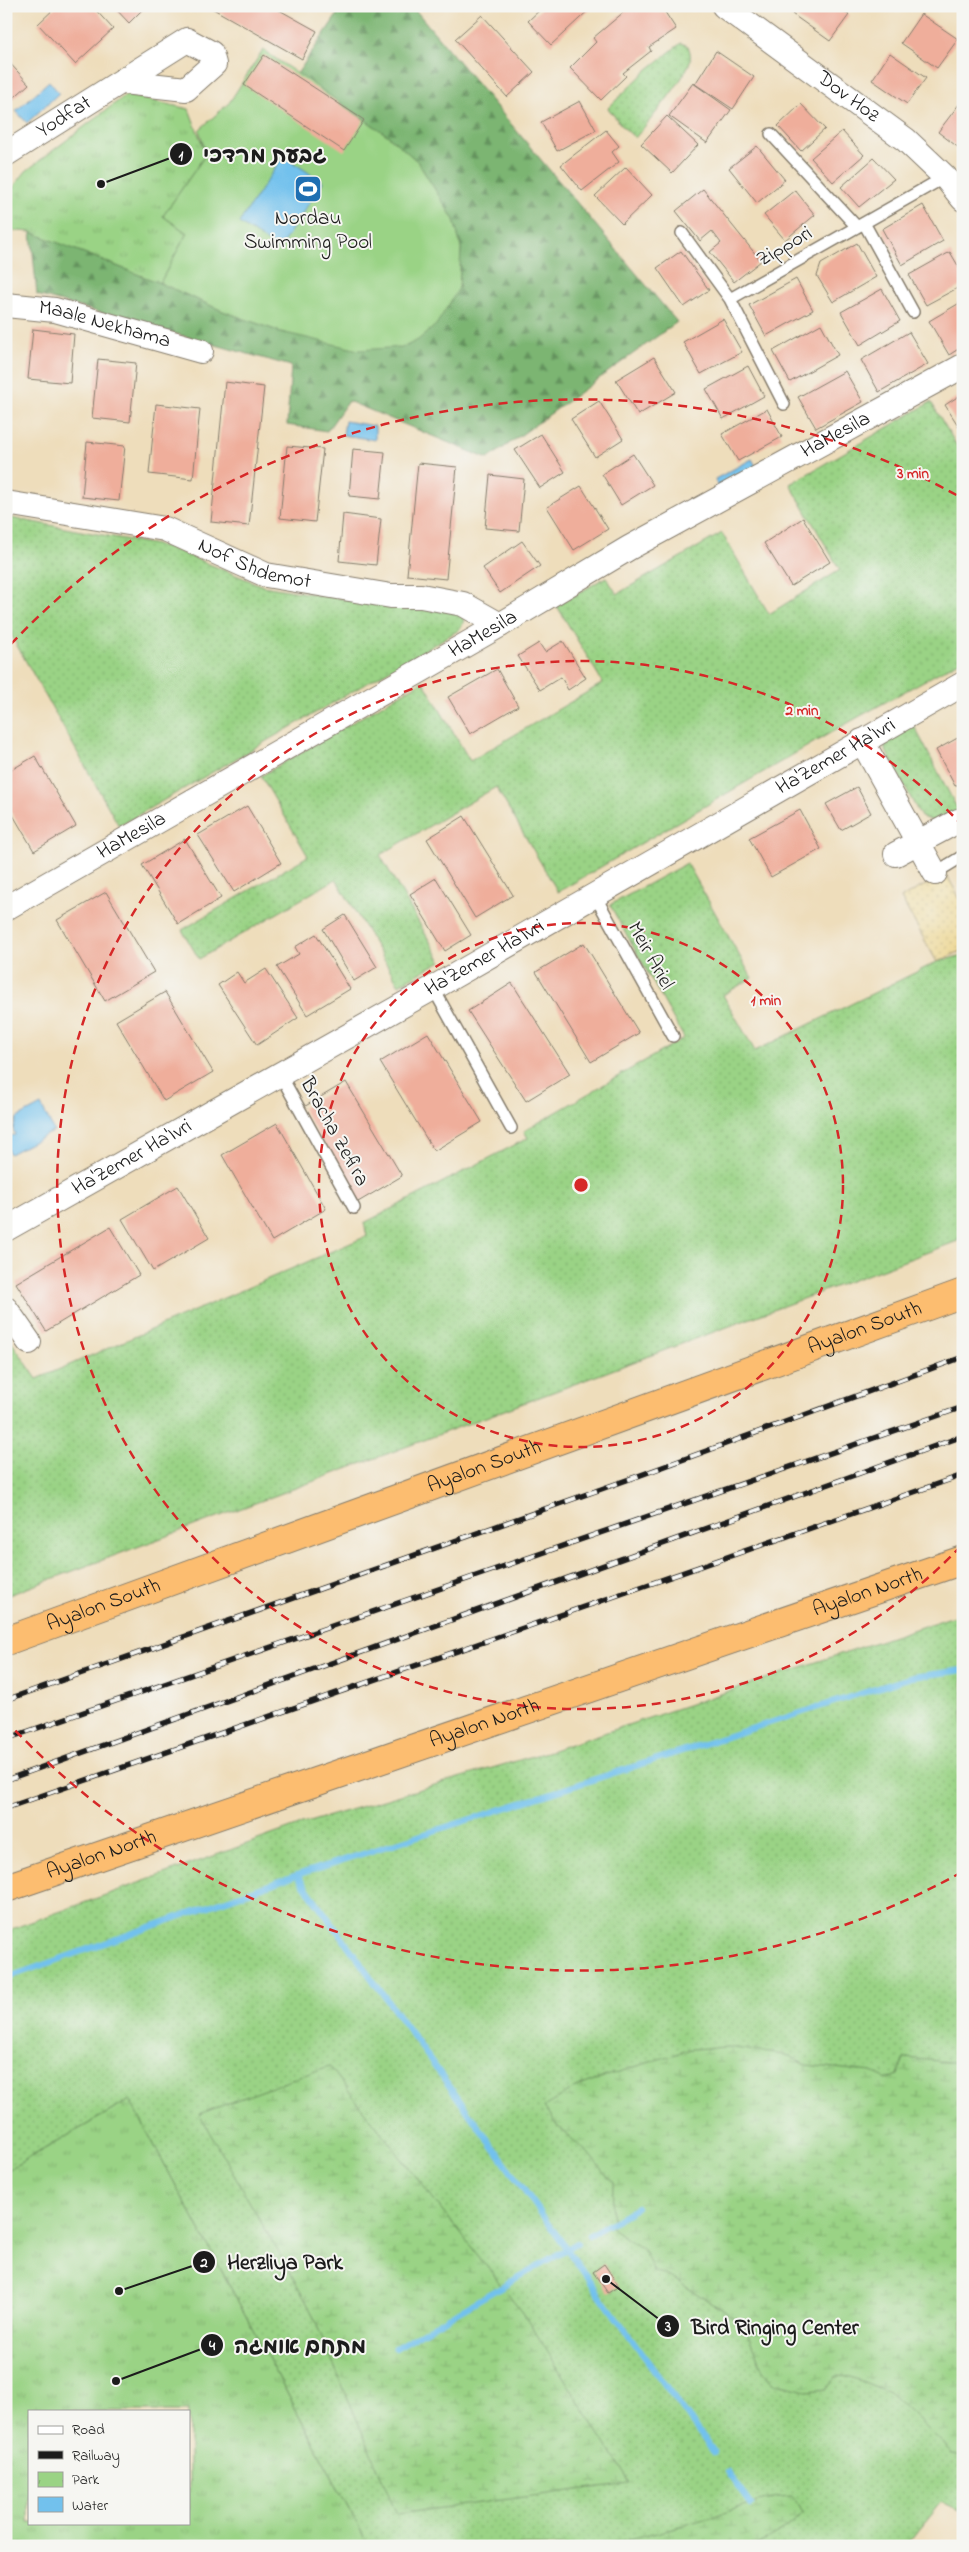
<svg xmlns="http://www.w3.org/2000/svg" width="969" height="2552" viewBox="0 0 969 2552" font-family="'Indie Flower','Playpen Sans Hebrew',sans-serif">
  <defs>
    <pattern id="grass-dots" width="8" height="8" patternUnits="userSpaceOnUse" patternTransform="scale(1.25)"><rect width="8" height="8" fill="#9ad385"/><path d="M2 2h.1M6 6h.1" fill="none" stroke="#84b572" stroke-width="1.8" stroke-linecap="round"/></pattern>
    <pattern id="forest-firs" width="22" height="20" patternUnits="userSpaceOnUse" patternTransform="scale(1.25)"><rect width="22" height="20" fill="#7bb572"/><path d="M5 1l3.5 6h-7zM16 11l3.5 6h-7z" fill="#64925d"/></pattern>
    <pattern id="wetland-marsh" width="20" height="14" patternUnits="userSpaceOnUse" patternTransform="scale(1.25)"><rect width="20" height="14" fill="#9ad385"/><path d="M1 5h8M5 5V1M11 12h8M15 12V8" fill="none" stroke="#84b572"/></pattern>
    <pattern id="sand-dots" width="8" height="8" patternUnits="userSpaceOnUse" patternTransform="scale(1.25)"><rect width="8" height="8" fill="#eeda9e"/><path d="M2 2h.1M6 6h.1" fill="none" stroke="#ccba88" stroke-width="1.8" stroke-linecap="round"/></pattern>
    <pattern id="park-tufts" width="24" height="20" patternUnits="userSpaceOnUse" patternTransform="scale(1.25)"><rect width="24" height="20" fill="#9ad385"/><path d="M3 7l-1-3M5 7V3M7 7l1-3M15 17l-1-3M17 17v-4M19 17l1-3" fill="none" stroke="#84b572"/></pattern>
  </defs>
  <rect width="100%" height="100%" fill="#f6f6f2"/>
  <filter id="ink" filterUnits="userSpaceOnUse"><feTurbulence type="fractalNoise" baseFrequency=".02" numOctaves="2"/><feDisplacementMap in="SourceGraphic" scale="10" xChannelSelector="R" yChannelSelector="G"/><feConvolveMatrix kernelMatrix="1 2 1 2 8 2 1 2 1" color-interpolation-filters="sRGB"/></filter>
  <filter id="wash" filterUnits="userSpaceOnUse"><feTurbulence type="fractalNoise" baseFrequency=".0096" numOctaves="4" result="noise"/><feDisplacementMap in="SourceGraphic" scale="20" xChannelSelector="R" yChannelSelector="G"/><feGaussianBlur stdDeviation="1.12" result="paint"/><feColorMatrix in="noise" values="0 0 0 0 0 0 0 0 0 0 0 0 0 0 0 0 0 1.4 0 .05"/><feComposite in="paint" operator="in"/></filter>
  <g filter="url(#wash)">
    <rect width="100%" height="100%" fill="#edb"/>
    <path fill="url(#grass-dots)" stroke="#5b7850" d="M681,43L688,46C690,51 691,55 690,61C684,81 650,120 635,138L621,125L608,108L647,70Z
      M931,402L963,456V659L837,729L558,892L496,787L380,855L441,961L399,985L336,879L199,959L182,930L308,856L261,776L423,681L470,761L603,683L557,606L606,577L617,594L722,533L769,614L840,570L790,484Z
      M6,517L167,547L263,586L399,608L423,604L462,614L464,622L459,630L119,826L6,626Z
      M912,722L958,810L936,822L921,817L885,749V742Z
      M687,863L752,978L723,995L755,1051L937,962L963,955V1239L6,1596V1334L37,1379L367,1236L364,1223L528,1138L524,1131L684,1038L610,905Z
      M963,1613V2512L942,2502L906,2546H369L130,2100L6,2171V1931L302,1824L550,1751Z"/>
    <path fill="url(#forest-firs)" stroke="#4c6847" d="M326,6H412L677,322L488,459L348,401L327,431L287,425L291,366L37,295L31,232L160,283L223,311L281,332L459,288L461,248L454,220L417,161L387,135L297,74L337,15Z"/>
    <path fill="url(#wetland-marsh)" stroke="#5b7850" d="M728,2047L790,2056L806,2065L872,2072L887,2079L898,2074L904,2058L963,2063V2455L953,2453L889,2392L851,2377L836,2376L827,2389L807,2391L776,2384L763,2371L745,2327L726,2312L672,2278L654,2271L643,2250L612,2228L613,2183L587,2152L557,2126L544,2107L573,2089L597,2079L691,2049Z
      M329,2066L524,2314L630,2483L397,2514L307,2302L199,2114Z
      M793,2497L802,2513L785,2529L756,2546H596C631,2539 666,2530 701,2520C734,2511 757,2498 793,2497Z"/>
    <path fill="url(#sand-dots)" stroke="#857b5d" d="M946,874L963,904V950L937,962L901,898Z"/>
    <path fill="url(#park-tufts)" stroke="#5b7850" fill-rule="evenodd" d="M126,95L189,109L206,154L163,216L187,233L160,283L31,232L6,230V196L26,171Z
      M130,2100L369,2546H6V2171ZM29,2411H189V2523H29Z"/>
    <path fill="#9ad385" stroke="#5b7850" d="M263,50L387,135L417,161L454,220L461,248L459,288L436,325L418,340L404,347L359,350L281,332L223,311L160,283L187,233L163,216L206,154L199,130L229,103Z"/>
    <path fill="#72c1ed" stroke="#476e84" d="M49,81L59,93L27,123L16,111Z
      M283,156L323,182L279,249L239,223Z
      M345,421L375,426V440L343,435Z
      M752,459L757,468L719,488L715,479Z
      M41,1105L54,1131L10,1154L6,1147V1136L15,1135L13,1129L17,1118Z"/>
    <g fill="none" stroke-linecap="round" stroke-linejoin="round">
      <path stroke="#72c1ed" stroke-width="6" d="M297,1875L714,2453
        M6,1978L297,1875L912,1677L963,1670
        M590,2235L637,2208
        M395,2348L577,2243
        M728,2472L751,2504"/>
    </g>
    <g id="blocks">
      <path fill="#efae9b" d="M57,6H92L113,29L75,64L38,24Z
        M113,6H146L129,23Z
        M208,6H272L317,31L302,59Z
        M544,6H593L551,45L528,21Z
        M622,6H661L676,29L649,47L651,51L623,73L626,76L601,100L570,68L596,42L593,38L625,11Z
        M798,6H836L849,15L830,41L792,14Z
        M921,14L958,39L937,68L901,43Z
        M482,15L534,72L507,97L455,39Z
        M716,51L754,77L733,109L695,84Z
        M890,53L926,78L907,104L872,80Z
        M264,55L364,120L344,151L244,85Z
        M6,59L29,84L6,105Z
        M693,83L731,110L707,143L669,116Z
        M963,99V151L938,132Z
        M580,101L596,130L557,151L541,122Z
        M801,104L825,129L801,151L778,126Z
        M667,116L698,145L672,173L641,144Z
        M606,130L619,146L612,152L619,162L582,191L561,165Z
        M842,131L864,155L833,182L811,158Z
        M757,146L785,180L757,203L729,168Z
        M874,158L894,179L859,207L841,187Z
        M626,167L652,195L622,224L595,196Z
        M703,189L761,261L734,282L710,252L721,243L712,231L700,241L676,211Z
        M795,190L815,215L785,240L764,215Z
        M923,205L943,241L902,265L882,229Z
        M857,243L876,277L833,302L817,276L821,264Z
        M681,251L709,290L684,307L657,268Z
        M950,252L963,274V285L926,305L909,275Z
        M796,279L813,310L766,336L749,305Z
        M882,289L900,321L860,345L841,312Z
        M963,301V346L949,355L929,321Z
        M723,319L742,352L701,374L683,342Z
        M821,324L838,355L790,382L773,351Z
        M33,329L74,334L70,383L28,379Z
        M909,332L928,364L879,392L861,360Z
        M654,357L676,392L638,415L616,380Z
        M98,359L136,363L130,422L92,418Z
        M748,366L764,396L723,419L706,389Z
        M845,371L863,402L816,428L798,397Z
        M225,382L264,387L249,526L211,522Z
        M959,396L963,402V433L945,405Z
        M599,401L623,439L595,457L571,419Z
        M156,404L200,409L193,479L149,474Z
        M767,409L782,437L738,461L722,434Z
        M541,434L565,472L540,488L515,450Z
        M87,442L125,446L119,501L82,497Z
        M287,446L323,449L315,522L280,518Z
        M353,449L385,452L380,499L349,496Z
        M633,454L653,485L621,505L602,474Z
        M418,463L457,467L446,579L407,575Z
        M490,475L524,479L519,531L485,528Z
        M581,486L608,529L574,550L547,507Z
        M343,514L381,519L376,565L339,561Z
        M803,518L830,562L791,586L764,543Z
        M522,541L540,566L500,593L483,568Z
        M563,641L586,678L568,690L561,677L540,690L518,656L539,643L545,652Z
        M497,669L518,706L470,734L448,697Z
        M963,735V782L955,786L936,750Z
        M35,756L76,826L34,851L6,803V773Z
        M857,787L871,813L841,830L826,804Z
        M247,806L281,863L234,892L198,835Z
        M800,810L821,849L771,877L749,838Z
        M464,816L513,895L475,918L427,839Z
        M185,839L221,898L178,924L142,865Z
        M436,878L471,935L445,951L410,894Z
        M106,892L154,972L105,1001L57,920Z
        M345,915L377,967L354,981L323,929Z
        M316,934L350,989L307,1015L277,967L299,954L295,947Z
        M584,943L639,1033L591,1062L536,972Z
        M266,969L298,1018L257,1045L218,985L237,972L244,983Z
        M512,983L570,1074L526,1101L468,1011Z
        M165,992L213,1072L164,1101L116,1021Z
        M428,1033L482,1122L434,1151L380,1062Z
        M346,1082L402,1176L358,1202L302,1108Z
        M277,1123L326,1209L272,1241L222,1155Z
        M178,1186L209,1238L153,1271L122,1219Z
        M110,1227L139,1275L46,1331L16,1283Z
        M604,2264L619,2286L608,2293L593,2272Z"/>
    </g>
  </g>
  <g filter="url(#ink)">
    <use href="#blocks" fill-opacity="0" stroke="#857c6c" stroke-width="1"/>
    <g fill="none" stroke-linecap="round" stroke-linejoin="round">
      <g stroke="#857c6c" stroke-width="14">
        <path id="service" d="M771,134L857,227
          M864,223L913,312
          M682,233L730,299L784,404
          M730,299L945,177
          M935,873L963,856
          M594,894L673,1036
          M433,988L511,1128
          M280,1074L354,1208"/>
      </g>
      <g stroke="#857c6c" stroke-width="26">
        <g id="minor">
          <path id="s1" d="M724,6L906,140L945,177L963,199"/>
          <path id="s2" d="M6,154L187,40L211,53L214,64L186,89L123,82"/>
          <path id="s3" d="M6,305L55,310L201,351"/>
          <path id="s4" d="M6,503L165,529L266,575L391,596H421L463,604L500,625"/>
          <path d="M862,741L935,873"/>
          <path d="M896,854L958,821"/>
          <path id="s5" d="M6,908L500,625L629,548L963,366"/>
          <path id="s6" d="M6,1229L433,988L963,684"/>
          <path d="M6,1309L29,1342"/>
        </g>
      </g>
      <g stroke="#857c6c" stroke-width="30">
        <g id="motorway">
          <path id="s7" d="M6,1641L963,1293"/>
          <path id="s8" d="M6,1888L963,1560"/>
        </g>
      </g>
      <use href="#service" stroke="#fff" stroke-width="11"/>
      <use href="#minor" stroke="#fff" stroke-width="24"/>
      <use href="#motorway" stroke="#fcbd6f" stroke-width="28"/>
      <g stroke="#1c1c1c" stroke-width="5.5">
        <path id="rail" d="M6,1700L638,1476L963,1357
          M6,1739L963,1407
          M6,1780L963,1436
          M6,1808L963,1475"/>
      </g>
      <use href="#rail" stroke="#f6f6f2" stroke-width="4" stroke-dasharray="11" stroke-linecap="butt"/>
    </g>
  </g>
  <g fill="none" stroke="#d62828" stroke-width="2.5" stroke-dasharray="9 6">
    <circle cx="581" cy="1185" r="262"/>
    <path d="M961 1546A524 524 0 1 1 961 824"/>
    <path d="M962 1872A786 786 0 0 1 11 1726M11 644A786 786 0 0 1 962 498"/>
  </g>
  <defs>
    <g id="stadium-square" transform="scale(1.4375)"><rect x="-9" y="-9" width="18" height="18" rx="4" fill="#1f6fb2" stroke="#f6f6f2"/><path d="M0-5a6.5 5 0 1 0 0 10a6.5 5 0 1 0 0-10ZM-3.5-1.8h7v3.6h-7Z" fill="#fff"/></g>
  </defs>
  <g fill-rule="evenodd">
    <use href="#stadium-square" x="308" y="189"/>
  </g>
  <g text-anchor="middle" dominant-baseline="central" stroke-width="4" stroke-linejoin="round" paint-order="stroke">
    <g font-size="21" fill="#1c1c1c" stroke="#f6f6f2">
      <text stroke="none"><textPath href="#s1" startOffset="154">Dov Hoz</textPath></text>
      <text stroke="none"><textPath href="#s2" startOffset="69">Yodfat</textPath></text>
      <text transform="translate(785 247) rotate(-30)">Zippori</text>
      <text stroke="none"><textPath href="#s3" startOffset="101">Maale Nekhama</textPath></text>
      <text stroke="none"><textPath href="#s5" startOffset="955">HaMesila</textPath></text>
      <text stroke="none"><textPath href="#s4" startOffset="258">Nof Shdemot</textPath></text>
      <text stroke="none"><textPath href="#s5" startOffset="550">HaMesila</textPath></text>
      <text stroke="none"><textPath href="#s6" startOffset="955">Ha'Zemer Ha'Ivri</textPath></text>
      <text stroke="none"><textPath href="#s5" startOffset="145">HaMesila</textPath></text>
      <text transform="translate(650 956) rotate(61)">Meir Ariel</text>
      <text stroke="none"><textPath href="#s6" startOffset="550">Ha'Zemer Ha'Ivri</textPath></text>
      <text transform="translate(334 1132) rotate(61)">Bracha Zefira</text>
      <text stroke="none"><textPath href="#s6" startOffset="145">Ha'Zemer Ha'Ivri</textPath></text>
      <text stroke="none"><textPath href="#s7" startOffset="914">Ayalon South</textPath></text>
      <text stroke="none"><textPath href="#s7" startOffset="509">Ayalon South</textPath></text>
      <text stroke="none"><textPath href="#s8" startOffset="911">Ayalon North</textPath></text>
      <text stroke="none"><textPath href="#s7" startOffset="104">Ayalon South</textPath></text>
      <text stroke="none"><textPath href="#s8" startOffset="506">Ayalon North</textPath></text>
      <text stroke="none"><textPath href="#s8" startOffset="101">Ayalon North</textPath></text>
    </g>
    <g font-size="21" fill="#1c1c1c" stroke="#f6f6f2">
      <text x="308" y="219">Nordau<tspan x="308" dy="24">Swimming Pool</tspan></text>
    </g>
  </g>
  <circle cx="581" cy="1185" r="8" fill="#d62828" stroke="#f6f6f2" stroke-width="2.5"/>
  <g font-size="15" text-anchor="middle" font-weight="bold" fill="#d62828" stroke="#f6f6f2" stroke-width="4" stroke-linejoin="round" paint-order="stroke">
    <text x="913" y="478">3 min</text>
    <text x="802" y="715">2 min</text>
    <text x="766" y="1005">1 min</text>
  </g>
  <path fill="none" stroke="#1c1c1c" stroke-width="2" d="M101 184L181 154M119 2291L204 2262M606 2279L668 2326M116 2381L212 2345"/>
  <g fill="#1c1c1c" stroke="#f6f6f2" stroke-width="2">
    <circle cx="101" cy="184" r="5"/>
    <circle cx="119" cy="2291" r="5"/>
    <circle cx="606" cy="2279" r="5"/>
    <circle cx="116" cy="2381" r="5"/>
    <circle cx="181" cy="154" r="12"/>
    <circle cx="204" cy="2262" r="12"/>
    <circle cx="668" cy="2326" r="12"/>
    <circle cx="212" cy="2345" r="12"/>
  </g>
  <g font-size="15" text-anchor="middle" font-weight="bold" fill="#fff">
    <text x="181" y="160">1</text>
    <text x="204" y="2267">2</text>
    <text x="668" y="2331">3</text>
    <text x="212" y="2350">4</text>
  </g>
  <g font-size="22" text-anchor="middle" font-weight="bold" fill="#1c1c1c" stroke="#f6f6f2" stroke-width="4" stroke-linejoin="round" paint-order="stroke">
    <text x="265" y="162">גבעת מרדכי</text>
    <text x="285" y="2269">Herzliya Park</text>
    <text x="775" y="2334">Bird Ringing Center</text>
    <text x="300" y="2353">מתחם אומגה</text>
  </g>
  <rect width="969" height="2552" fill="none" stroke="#f6f6f2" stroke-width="25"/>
  <rect x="28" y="2410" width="162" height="115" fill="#f6f6f2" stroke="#9f9f9c"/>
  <rect x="38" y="2426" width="25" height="8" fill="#ffffff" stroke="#9f9f9c"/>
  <text x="72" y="2434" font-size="15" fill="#1c1c1c">Road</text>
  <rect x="38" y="2451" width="25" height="8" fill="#1c1c1c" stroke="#9f9f9c"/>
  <text x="72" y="2460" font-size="15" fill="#1c1c1c">Railway</text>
  <rect x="38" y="2472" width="25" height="15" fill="url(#park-tufts)" stroke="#9f9f9c"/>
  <text x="72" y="2484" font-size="15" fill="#1c1c1c">Park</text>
  <rect x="38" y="2497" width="25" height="15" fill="#72c1ed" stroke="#9f9f9c"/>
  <text x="72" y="2510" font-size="15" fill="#1c1c1c">Water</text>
</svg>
